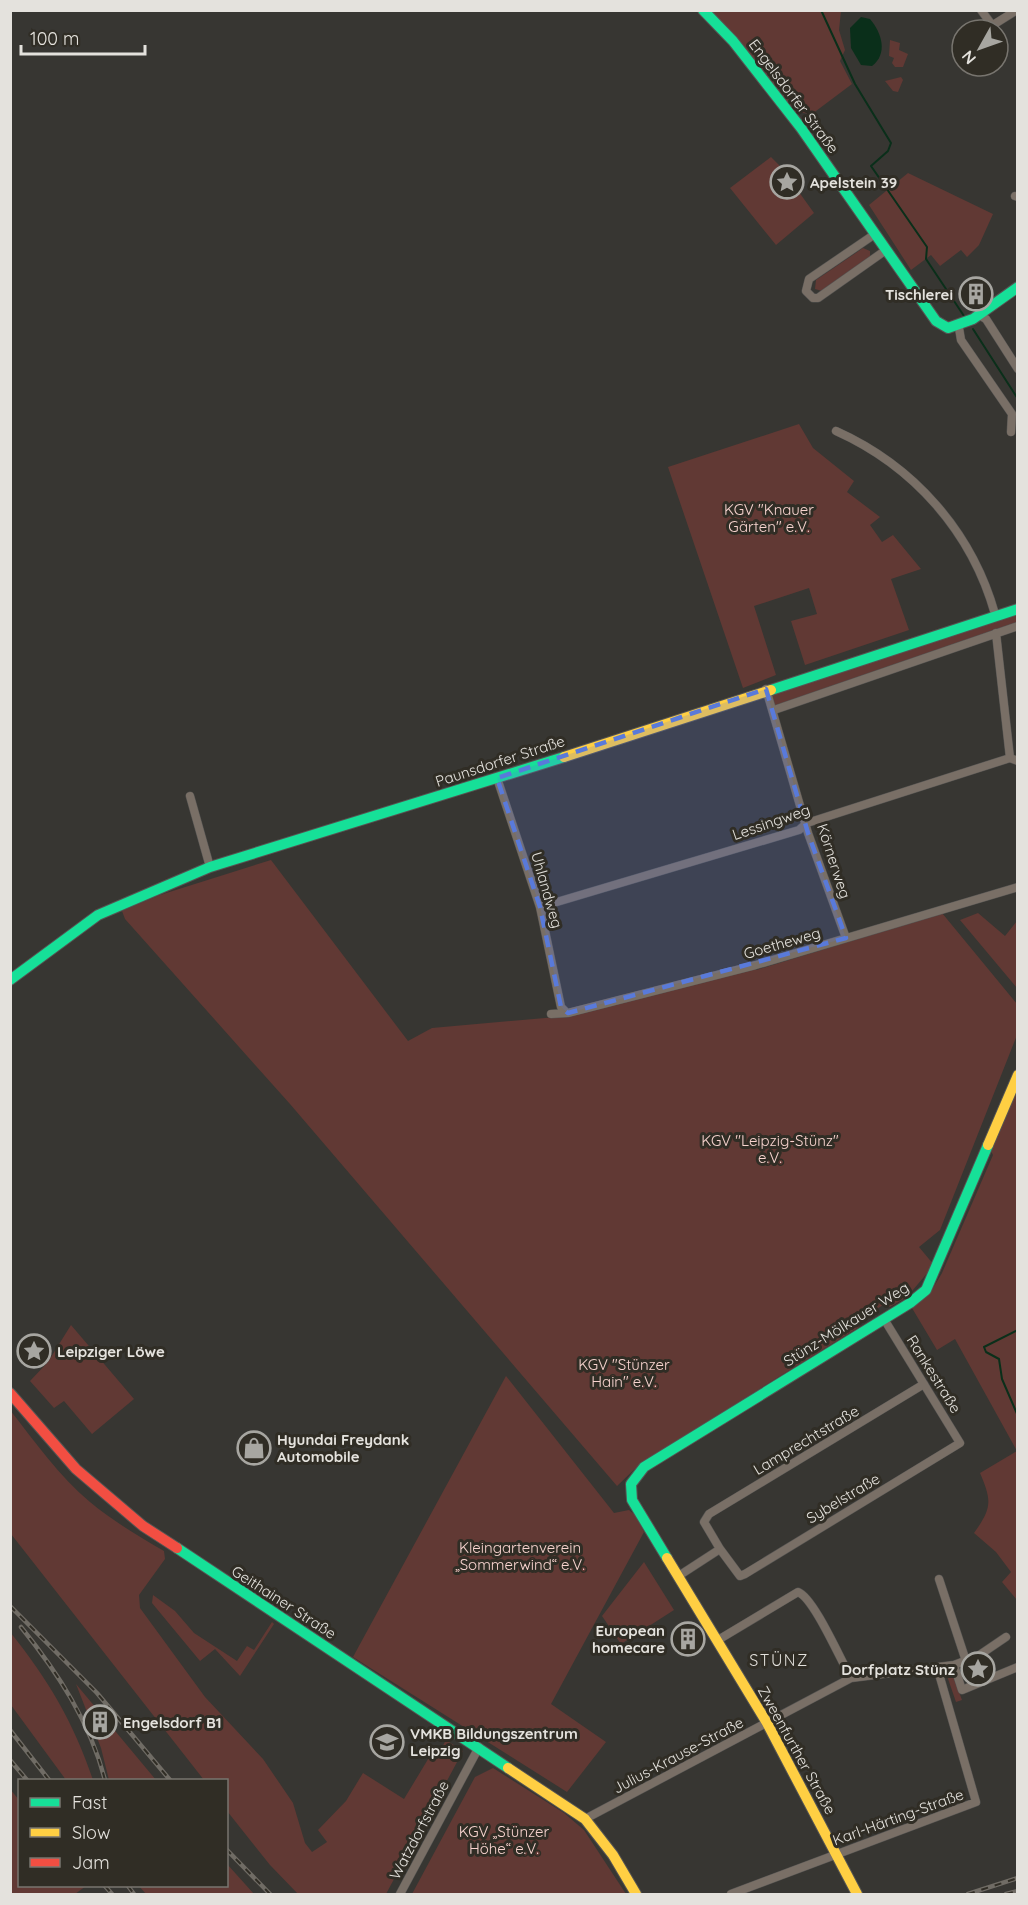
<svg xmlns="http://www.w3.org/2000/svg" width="1028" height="1905" viewBox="0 0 1028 1905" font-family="Quicksand,sans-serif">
  <rect width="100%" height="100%" fill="#373632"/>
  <path fill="#613934" d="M709,11H841L839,30L845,50L840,61L852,84L812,114L795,112Z
    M890,40L900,43L899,50L908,54L903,67H895L892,63L894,58L889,56Z
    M901,77L903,80L898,92L893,91L885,81Z
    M771,157L781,167L814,213L776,245L730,188Z
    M908,173L993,214L979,245L967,257L961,250L940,266L931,255L911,270L869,205Z
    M863,248L870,251V258L822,291L815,289L816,280Z
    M799,424L813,448L854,481L847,492L880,517L870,525L882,542L893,535L921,569L891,579L909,630L805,665L791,621L817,614L809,588L754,606L776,675L743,688L668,467Z
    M1017,609V626L774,710L766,689Z
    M271,860L408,1041L432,1028L568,1016L753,967L756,970L942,913L1017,1004V1035L940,1230L919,1247L934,1265L907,1297L890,1307L883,1305L856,1323L859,1327L642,1462L617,1486L290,1104L125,919L122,911L160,895Z
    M978,913L1005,936L1017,921V988L960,920Z
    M1017,1088V1600L1002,1582L1011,1572L996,1552L974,1533C992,1508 992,1501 980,1473L1017,1451L955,1339L937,1350L912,1308L929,1295L942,1273L993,1155L991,1151Z
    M71,1325L134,1399L92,1434L64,1401L54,1408L30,1381L48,1362Z
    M506,1376L614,1513L629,1510L635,1515L644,1532L551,1704L606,1742L567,1792L353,1657Z
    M10,1410C35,1442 59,1476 90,1502C113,1521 138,1536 164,1551L165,1559L139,1595L140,1608L205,1697L263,1759L293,1803L305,1843L312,1852L327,1842L318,1830L346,1801L363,1773L404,1799L436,1746L441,1749L446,1740L463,1751L386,1894H298L270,1865L227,1811L226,1780H204L11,1534Z
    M644,1562L674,1610L621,1644L602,1616Z
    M153,1595L175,1611L194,1633L237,1661L247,1646L254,1650L272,1622L274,1624L240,1676L215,1649L200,1661L152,1603Z
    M10,1632C48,1679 74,1723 93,1780H66L11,1705Z
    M951,1671L962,1700L956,1702L946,1673Z
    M76,1684L156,1780H109L101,1748Z
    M493,1768L564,1813L584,1830L626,1894H412L475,1777Z
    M10,1789L19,1800L20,1886H86L75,1894H11Z
    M227,1864L254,1894H146L139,1886H226Z"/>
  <path fill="#0a2f1a" d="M861,17L870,19C882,33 888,54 872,66L861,65L851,48L850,28Z"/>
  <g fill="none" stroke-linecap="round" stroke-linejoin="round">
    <path stroke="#0a2f1a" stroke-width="2" d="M821,10L855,84L891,143L888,151L871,166L927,247L926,259L964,316
      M973,329L1018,399
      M1018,1330L984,1347L986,1352L999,1359L1002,1379L1018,1416"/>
    <g stroke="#555452" stroke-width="9">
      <path id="street" d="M981,10L992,25
        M985,30L1017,10
        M958,50L962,47
        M1015,196L1018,197
        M875,234L809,279L806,291L813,298H818L886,250
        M979,315L986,319L1018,369
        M959,328L961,340L1012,414L1011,432
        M836,431C914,466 972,532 995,614
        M996,633L1010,758
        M766,689L808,833L846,938
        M774,710L1018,626
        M497,778L540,907L561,1007L565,1011
        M190,796L210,867
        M540,907L799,830L807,823L1010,758L1018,761
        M551,1014L568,1013L756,965L1018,887
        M720,1549L704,1522L709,1514L924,1384
        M680,1575L720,1549L740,1576L745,1574L960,1443L884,1319
        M939,1579L966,1661
        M718,1640L798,1592C814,1598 841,1661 851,1678
        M954,1665L962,1690L1018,1667
        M585,1819L851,1678L954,1665L978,1656L1006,1637
        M400,1894L479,1747
        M731,1894L976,1802L937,1667"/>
    </g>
    <g stroke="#555452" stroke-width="12">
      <path id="fast" d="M703,10L733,41L801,128L936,321L948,328L973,319L1018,287
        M771,690L1018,609
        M10,980L98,915L210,867L564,757
        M177,1548L508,1768
        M667,1558L632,1500L631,1484L644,1467L910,1303L926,1290L988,1145"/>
    </g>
    <g stroke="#555452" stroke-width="12">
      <path id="slow" d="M564,757L771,690
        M988,1145L1018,1075
        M667,1558L767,1723L857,1894
        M508,1768L585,1819L613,1855L636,1894"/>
    </g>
    <g stroke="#555452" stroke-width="12">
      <path id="jam" d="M10,1393L76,1469L143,1526L177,1548"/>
    </g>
    <use href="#street" stroke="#796f66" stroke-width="8"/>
    <use href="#fast" stroke="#16e098" stroke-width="10"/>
    <use href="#slow" stroke="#ffcf43" stroke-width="10"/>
    <use href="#jam" stroke="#f24e42" stroke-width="10"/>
    <g stroke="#706c65" stroke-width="4.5">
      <path id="rail" d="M10,1606L97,1693L170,1780
        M21,1627C58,1673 90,1722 105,1780
        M10,1730L49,1780
        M10,1760L27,1780
        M226,1849L270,1894
        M105,1886L112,1894
        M128,1886L134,1894
        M968,1894L1018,1878
        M1006,1894L1018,1891"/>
    </g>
    <use href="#rail" stroke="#302d25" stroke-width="2" stroke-dasharray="7" stroke-linecap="butt"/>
  </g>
  <path fill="#597ada" fill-opacity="0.2" stroke="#597ada" stroke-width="4.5" stroke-dasharray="12 8" stroke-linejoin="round" d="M766,689L808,833L846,938L568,1013L561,1007L540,907L497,778Z"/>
  <defs>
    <g id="sight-ring" transform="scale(1.725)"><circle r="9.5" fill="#302d25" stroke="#a7a6a1" stroke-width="1.5"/><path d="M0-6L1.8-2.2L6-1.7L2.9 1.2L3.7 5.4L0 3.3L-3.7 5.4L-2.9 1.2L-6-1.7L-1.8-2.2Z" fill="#a7a6a1"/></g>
    <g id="building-ring" transform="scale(1.725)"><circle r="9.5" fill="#302d25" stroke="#a7a6a1" stroke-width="1.5"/><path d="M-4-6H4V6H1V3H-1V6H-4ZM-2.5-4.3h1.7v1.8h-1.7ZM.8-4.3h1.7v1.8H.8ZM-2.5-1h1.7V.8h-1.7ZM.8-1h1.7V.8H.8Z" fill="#a7a6a1"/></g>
    <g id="shop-ring" transform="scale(1.725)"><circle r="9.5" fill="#302d25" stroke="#a7a6a1" stroke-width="1.5"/><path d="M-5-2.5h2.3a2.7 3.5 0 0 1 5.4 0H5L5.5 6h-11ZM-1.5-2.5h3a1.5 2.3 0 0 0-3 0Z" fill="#a7a6a1"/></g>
    <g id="school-ring" transform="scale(1.725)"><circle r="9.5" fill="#302d25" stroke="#a7a6a1" stroke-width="1.5"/><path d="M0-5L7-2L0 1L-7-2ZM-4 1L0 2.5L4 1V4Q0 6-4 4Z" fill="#a7a6a1"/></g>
  </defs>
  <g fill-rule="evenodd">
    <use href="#sight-ring" x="787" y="182"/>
    <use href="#building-ring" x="976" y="294"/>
    <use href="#sight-ring" x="34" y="1351"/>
    <use href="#shop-ring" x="254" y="1448"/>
    <use href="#building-ring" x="688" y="1639"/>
    <use href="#sight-ring" x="978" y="1669"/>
    <use href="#building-ring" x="100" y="1722"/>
    <use href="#school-ring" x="387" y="1742"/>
  </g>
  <g text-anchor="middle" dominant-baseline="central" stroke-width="6" stroke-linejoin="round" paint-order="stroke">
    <g font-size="15" fill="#e4e2dd" stroke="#302d25">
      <text transform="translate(794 96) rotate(53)">Engelsdorfer Straße</text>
      <text transform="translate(500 761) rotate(-18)">Paunsdorfer Straße</text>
      <text transform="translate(771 822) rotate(-19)">Lessingweg</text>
      <text transform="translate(834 861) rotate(72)">Körnerweg</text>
      <text transform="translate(547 890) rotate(74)">Uhlandweg</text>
      <text transform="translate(782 943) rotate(-16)">Goetheweg</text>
      <text transform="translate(846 1324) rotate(-32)">Stünz-Mölkauer Weg</text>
      <text transform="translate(934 1374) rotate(58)">Rankestraße</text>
      <text transform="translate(806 1440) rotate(-31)">Lamprechtstraße</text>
      <text transform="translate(843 1498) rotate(-31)">Sybelstraße</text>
      <text transform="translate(284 1602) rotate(33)">Geithainer Straße</text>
      <text transform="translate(797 1750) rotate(61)">Zweenfurther Straße</text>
      <text transform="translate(678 1755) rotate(-28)">Julius-Krause-Straße</text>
      <text transform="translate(898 1817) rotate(-20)">Karl-Härting-Straße</text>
      <text transform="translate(419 1830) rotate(-62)">Watzdorfstraße</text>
    </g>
    <g font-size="15" font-weight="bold" fill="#e4e2dd" stroke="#302d25" text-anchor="start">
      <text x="810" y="182">Apelstein 39</text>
      <text x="953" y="294" text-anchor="end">Tischlerei</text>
      <text x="57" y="1351">Leipziger Löwe</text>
      <text x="277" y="1439">Hyundai Freydank<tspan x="277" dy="17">Automobile</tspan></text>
      <text x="665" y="1630" text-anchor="end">European<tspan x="665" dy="17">homecare</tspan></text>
      <text x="955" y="1669" text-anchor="end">Dorfplatz Stünz</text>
      <text x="123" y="1722">Engelsdorf B1</text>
      <text x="410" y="1733">VMKB Bildungszentrum<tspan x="410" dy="17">Leipzig</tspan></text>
    </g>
    <g font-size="15" fill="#f8d4cf" stroke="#302d25">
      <text x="769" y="509">KGV "Knauer<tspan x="769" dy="17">Gärten" e.V.</tspan></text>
      <text x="770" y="1140">KGV "Leipzig-Stünz"<tspan x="770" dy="17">e.V.</tspan></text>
      <text x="624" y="1364">KGV "Stünzer<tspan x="624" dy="17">Hain" e.V.</tspan></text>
      <text x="520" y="1547">Kleingartenverein<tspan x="520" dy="17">„Sommerwind“ e.V.</tspan></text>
      <text x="504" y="1831">KGV „Stünzer<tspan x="504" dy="17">Höhe“ e.V.</tspan></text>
    </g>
    <g font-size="16" letter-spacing="1.5" fill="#e4e2dd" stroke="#302d25">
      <text x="779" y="1660">STÜNZ</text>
    </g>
  </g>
  <rect width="1028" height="1905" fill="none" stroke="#e4e2dd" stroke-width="24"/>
  <rect x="18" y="1779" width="210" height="108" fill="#302d25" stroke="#78756f" stroke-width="1.5"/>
  <rect x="30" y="1798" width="30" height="9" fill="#16e098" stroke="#78756f" stroke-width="1.5"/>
  <text x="72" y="1809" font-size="18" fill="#e4e2dd">Fast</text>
  <rect x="30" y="1828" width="30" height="9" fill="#ffcf43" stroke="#78756f" stroke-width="1.5"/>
  <text x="72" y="1839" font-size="18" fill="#e4e2dd">Slow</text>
  <rect x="30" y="1858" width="30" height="9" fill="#f24e42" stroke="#78756f" stroke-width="1.5"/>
  <text x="72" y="1869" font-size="18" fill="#e4e2dd">Jam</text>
  <g transform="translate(980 48) rotate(230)"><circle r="28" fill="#302d25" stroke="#78756f" stroke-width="1.5"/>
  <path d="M0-4.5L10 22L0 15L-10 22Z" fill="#a7a6a1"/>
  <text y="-9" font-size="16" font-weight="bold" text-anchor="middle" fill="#e4e2dd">N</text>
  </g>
  <path d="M21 45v9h124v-9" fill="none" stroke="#e4e2dd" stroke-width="3"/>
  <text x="30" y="45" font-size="18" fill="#e4e2dd" stroke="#302d25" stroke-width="4.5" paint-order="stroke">100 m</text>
</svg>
